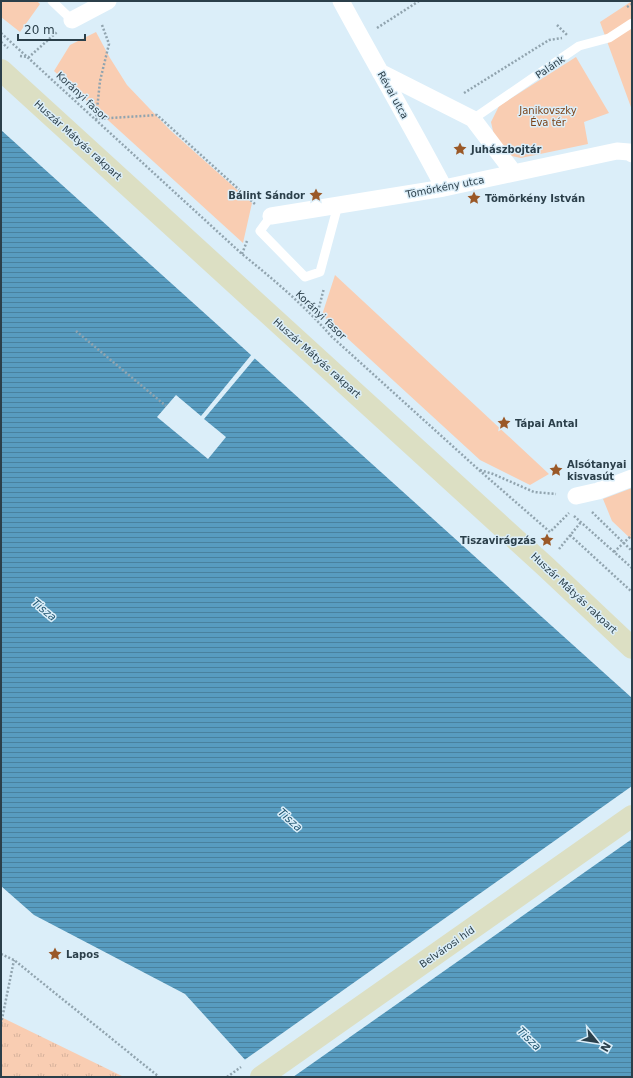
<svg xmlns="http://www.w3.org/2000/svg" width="633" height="1078" viewBox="0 0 633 1078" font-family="'DejaVu Sans',sans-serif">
  <defs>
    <pattern id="grass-tufts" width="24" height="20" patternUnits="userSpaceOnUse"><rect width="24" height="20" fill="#f9cdb2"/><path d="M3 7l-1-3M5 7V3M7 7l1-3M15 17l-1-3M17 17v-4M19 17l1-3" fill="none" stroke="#d6b19b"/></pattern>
    <pattern id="water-rules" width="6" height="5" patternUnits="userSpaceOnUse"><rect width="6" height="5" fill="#589cc0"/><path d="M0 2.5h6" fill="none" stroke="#49819e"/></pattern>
  </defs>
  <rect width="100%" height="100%" fill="#dbeef9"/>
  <path fill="url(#grass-tufts)" d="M1,1017L124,1077H1Z"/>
  <path fill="#f9cdb2" d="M1,1H37L40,4L20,32L1,17Z
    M632,1V110L600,22Z
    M96,32L110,58L127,85L170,130L252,203L243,243L54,71L70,45Z
    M576,57L609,113L584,122L588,144L521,158L507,155L495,140L491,122L499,106Z
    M335,275L549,474L530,485L480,460L322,315Z
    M632,488V540L612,521L603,499Z"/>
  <path fill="url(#water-rules)" d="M1,130L632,698V1077H261L258,1074L185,994L34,915L1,886Z"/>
  <path fill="#dbeef9" d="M252,354L256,357L204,419L226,437L208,459L157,417L176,395L201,416Z
    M632,786V839L293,1077H258L243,1061Z"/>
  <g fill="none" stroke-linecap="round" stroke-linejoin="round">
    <path stroke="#91a4af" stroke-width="2.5" stroke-dasharray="2 2" stroke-linecap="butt" d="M627,7L632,4
      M102,25L109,44L100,81L96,119L157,115L256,205
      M557,25L568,36
      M377,28L419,1
      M1,33L242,254C273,279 305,306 331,336L479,470L550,532L569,513
      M1,42L8,48
      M20,56L29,57L57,32
      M464,93L549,40L562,38
      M242,254L247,241
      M316,319L324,288
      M76,331L166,406
      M480,470L493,474L534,492L556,494
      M592,512L632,551
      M574,516L632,568
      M570,535L632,592
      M559,549L581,522
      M614,552L632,535
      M1,954L14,960L158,1076L156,1077
      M1,1024L14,960
      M227,1077L241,1067"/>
    <path stroke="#fff" stroke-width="9" d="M52,1L72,20
      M473,119L579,46L609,38L632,23
      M271,216L260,231L305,277L320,272L338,205"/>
    <path stroke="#fff" stroke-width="17" d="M341,1C375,64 411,125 444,188
      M72,20L108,1
      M380,72L473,119L514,173
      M271,216L444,188L617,151L629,152L632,154
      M576,496L598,491L632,478"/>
    <path stroke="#dcdfc3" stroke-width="22" d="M1,70L545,566L632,648
      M261,1077L632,816"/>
  </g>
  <defs>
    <g id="sight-bare" transform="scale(1.08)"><path d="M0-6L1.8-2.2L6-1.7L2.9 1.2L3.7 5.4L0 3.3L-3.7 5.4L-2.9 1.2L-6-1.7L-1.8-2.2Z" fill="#9a5827" stroke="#dbeef9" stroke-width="2.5" paint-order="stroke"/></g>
  </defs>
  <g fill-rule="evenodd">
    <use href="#sight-bare" x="460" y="149"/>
    <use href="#sight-bare" x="316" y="195"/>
    <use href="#sight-bare" x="474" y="198"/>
    <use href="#sight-bare" x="504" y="423"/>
    <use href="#sight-bare" x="556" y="470"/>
    <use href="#sight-bare" x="547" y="540"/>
    <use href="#sight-bare" x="55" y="954"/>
  </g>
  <g text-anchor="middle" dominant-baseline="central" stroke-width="3" stroke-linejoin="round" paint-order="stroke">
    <g font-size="10" fill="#2b3f4a" stroke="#dbeef9">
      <text transform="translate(550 67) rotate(-34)">Palánk</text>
      <text transform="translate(393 95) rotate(61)">Révai utca</text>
      <text transform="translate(82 96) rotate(43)">Korányi fasor</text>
      <text transform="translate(78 140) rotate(42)">Huszár Mátyás rakpart</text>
      <text transform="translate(445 187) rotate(-11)">Tömörkény utca</text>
      <text transform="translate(321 315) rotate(44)">Korányi fasor</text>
      <text transform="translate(317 358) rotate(42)">Huszár Mátyás rakpart</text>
      <text transform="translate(574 593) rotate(43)">Huszár Mátyás rakpart</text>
      <text transform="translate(447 947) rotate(-35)">Belvárosi híd</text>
    </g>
    <g font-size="10" fill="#7c441a" stroke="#dbeef9">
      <text x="548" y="110">Janikovszky<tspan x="548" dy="12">Éva tér</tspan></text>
    </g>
    <g font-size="10" font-weight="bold" fill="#2b3f4a" stroke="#dbeef9" text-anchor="start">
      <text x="471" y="149">Juhászbojtár</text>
      <text x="305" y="195" text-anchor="end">Bálint Sándor</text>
      <text x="485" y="198">Tömörkény István</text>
      <text x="515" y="423">Tápai Antal</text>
      <text x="567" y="464">Alsótanyai<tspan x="567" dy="12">kisvasút</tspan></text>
      <text x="536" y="540" text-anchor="end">Tiszavirágzás</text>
      <text x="66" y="954">Lapos</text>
    </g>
    <g font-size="11" font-style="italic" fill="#235772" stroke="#dbeef9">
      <text transform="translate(44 610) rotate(40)">Tisza</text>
      <text transform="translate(290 820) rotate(42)">Tisza</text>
      <text transform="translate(529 1039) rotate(44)">Tisza</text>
    </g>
  </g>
  <rect width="633" height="1078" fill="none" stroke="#2b3f4a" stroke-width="4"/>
  <g transform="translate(597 1042) rotate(120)" stroke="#dbeef9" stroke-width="3" paint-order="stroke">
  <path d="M0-3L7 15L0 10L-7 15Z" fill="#2b3f4a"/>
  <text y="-6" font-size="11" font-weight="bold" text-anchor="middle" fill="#2b3f4a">N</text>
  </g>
  <path d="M18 34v6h67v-6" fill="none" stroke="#2b3f4a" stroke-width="2"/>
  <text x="24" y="34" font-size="12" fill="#2b3f4a" stroke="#dbeef9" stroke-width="3" paint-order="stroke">20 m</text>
</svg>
